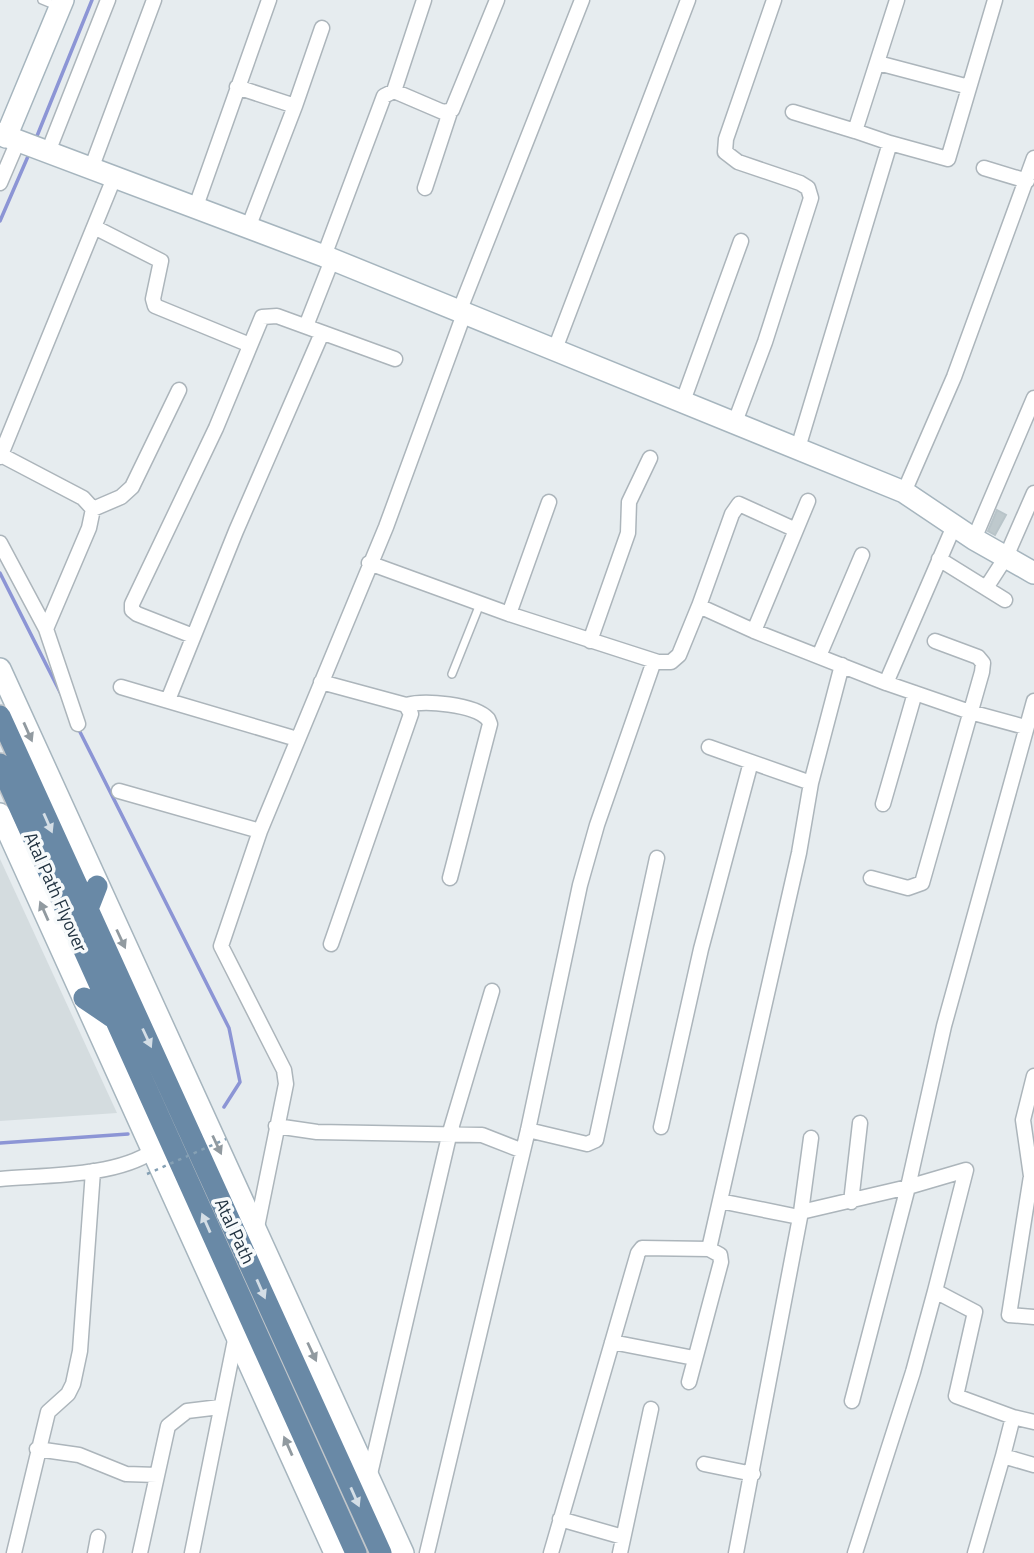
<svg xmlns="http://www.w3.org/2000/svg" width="1034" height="1553" viewBox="0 0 1034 1553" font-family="'Titillium Web',sans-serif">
  <rect width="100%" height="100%" fill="#e6ecef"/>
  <path fill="#d4dcdf" d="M0,859L117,1113L0,1121Z"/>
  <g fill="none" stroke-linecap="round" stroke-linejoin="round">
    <path stroke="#8c95d5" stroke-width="3.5" d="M37,136L92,0
      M0,221L29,154
      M0,573L62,696
      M78,728L229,1028L240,1082L224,1107
      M0,1143L128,1134"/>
  </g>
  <path fill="#bec9cd" stroke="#b8c4c9" stroke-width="2" d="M997,510L1006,515L995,535L988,531Z"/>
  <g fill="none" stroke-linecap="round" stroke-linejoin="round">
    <g stroke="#acb5bb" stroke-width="10">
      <path id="lane" d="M42,0L59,7
        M452,674L480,604"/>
    </g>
    <g stroke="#acb5bb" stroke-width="17">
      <path id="street" d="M878,63L969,87
        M237,87L295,106L248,228
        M394,91L424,0
        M295,106L322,28
        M793,112L855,131
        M890,143L948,159L995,0
        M48,152L108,0
        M984,168L1027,181
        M91,169L154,0
        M0,183L18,141
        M425,188L450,112
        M195,209L269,0
        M96,228L161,261L153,299L155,306L250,345
        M324,256L384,96L394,91L443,112L452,110L497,0
        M459,312L582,0
        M306,326L332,260
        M555,349L688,0
        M683,401L741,241
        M735,422L765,342L811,198L808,188L800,183L738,162L725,152L726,139L774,0
        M798,448L890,143L855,131L897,0
        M1,455L83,498L93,509L89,528L46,629
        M0,457L114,178
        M904,492L954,377L1034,158
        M93,509L121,497L132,487L179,390
        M954,526L886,683L970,712L1025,727
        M974,539L1034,398
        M0,543L46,629L78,724
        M939,559L1005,600
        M369,563L509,614L658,662H671L679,655L699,606L754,631L886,683
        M986,588L1006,557L1034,493
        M699,606L732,514L739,504L796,530
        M509,614L549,502
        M754,631L808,501
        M193,636L137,614L132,610V604L216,428L262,317L277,316L395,359
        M590,641L628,533L629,502L650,458
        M819,656L862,555
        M321,682L406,705L411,714L331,944
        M121,687L297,739
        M168,700L236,531L322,333
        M1034,701L944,1026L908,1187L966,1170L935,1291L975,1312L956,1396L1013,1417L1003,1456L1034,1465
        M406,705C425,700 474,704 488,719L490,724L450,878
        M709,747L811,783
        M119,791L260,831
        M883,804L915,693
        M871,878L908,888L922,883L982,672L983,663L978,657L935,641
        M1034,1076L1023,1120L1031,1176L1009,1315L1034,1317
        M276,1126L317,1132L482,1135L523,1151
        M661,1127L701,949L751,762
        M528,1130L587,1144L596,1140L657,858
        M0,1179C45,1175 115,1177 153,1151
        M720,1201L799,1217
        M851,1202L860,1123
        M801,1212L811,1138
        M257,1227L286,1084L284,1070L221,946L260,831L386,527L464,314
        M612,1342L694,1358
        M689,1382L721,1262L720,1255L709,1249
        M1013,1417L1034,1422
        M37,1449L79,1455L126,1474L157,1475
        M704,1464L753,1474
        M370,1474L450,1132L492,991
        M560,1519L623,1537
        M14,1553L48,1412L68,1394L73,1384L80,1351L93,1171
        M95,1553L98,1537
        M140,1553L168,1426L187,1411L220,1407
        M192,1553L236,1335
        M427,1553L528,1130L580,885L597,825L654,661
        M551,1553L638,1253L642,1248L709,1249L799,853L811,783L842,665
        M620,1553L651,1409
        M736,1553L801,1212L908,1187L852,1401
        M855,1553L913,1372L935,1291
        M975,1553L1003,1456"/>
    </g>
    <g stroke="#a6b5be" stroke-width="24">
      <path id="secondary" d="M0,134L324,256L904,492L974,539L1034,573
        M6,137L63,0
        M0,669L403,1553
        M0,814L335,1553"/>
    </g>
    <g stroke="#c1c6ca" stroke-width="24">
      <path id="primary" d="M0,716L381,1553
        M0,764L356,1553
        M88,909L97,886
        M84,998L112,1017"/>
    </g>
    <use href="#lane" stroke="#fff" stroke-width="7"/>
    <use href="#street" stroke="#fff" stroke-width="14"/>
    <use href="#secondary" stroke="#fff" stroke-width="21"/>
    <use href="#primary" stroke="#6989a6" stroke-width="21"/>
    <path stroke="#85a0b4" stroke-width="2.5" stroke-dasharray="3.5 5" stroke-linecap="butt" d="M147,1174L226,1139"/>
  </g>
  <defs><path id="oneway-solid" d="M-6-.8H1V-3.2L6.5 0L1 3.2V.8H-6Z" transform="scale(1.75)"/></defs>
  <g fill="#919aa0">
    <use href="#oneway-solid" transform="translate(28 732) rotate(66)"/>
    <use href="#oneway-solid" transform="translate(44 911) rotate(-114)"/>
    <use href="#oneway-solid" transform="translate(121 939) rotate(65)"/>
    <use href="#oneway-solid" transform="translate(217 1145) rotate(65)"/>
    <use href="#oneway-solid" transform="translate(312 1352) rotate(65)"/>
    <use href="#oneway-solid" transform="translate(288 1446) rotate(-114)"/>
  </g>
  <g fill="#d4dee6">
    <use href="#oneway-solid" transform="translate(48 823) rotate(66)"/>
    <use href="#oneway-solid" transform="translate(147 1038) rotate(65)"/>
    <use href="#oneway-solid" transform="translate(206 1223) rotate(-114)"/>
    <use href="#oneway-solid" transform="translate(261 1289) rotate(66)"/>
    <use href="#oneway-solid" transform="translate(355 1497) rotate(66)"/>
  </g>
  <g text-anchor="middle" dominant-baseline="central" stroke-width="7" stroke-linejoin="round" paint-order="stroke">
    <g font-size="18" fill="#233442" stroke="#f7fafb">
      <text transform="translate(56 892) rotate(66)">Atal Path Flyover</text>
      <text transform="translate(235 1231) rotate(65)">Atal Path</text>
    </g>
  </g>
</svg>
